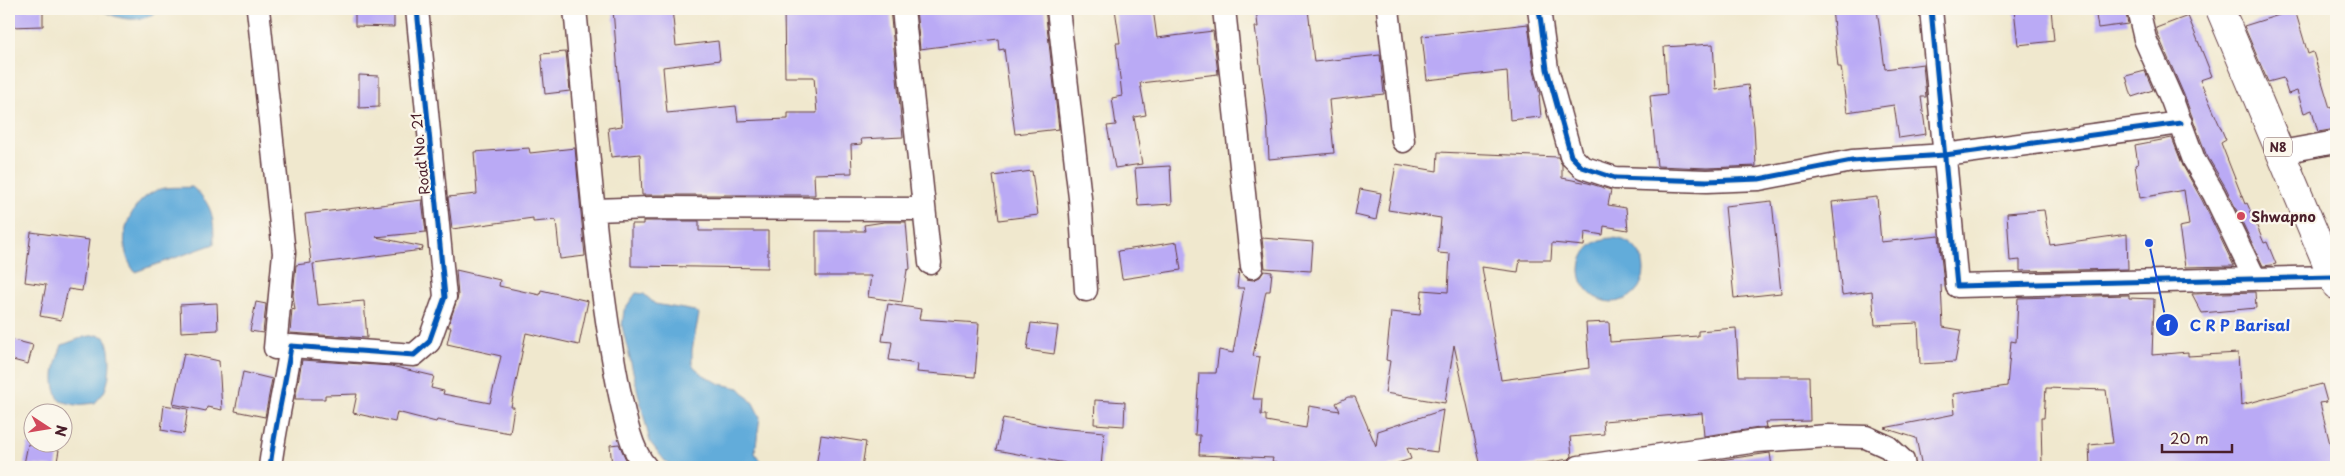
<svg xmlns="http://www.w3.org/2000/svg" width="2345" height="476" viewBox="0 0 2345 476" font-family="'Playpen Sans',sans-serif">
  <rect width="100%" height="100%" fill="#fbf7ec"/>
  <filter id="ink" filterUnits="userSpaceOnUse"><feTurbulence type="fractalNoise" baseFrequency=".02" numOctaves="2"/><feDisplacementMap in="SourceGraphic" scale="10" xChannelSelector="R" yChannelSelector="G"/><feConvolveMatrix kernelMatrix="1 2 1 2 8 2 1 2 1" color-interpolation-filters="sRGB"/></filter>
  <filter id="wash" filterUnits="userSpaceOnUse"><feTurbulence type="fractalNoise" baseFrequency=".0096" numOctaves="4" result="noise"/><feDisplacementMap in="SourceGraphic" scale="20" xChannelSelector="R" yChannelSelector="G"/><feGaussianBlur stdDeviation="1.12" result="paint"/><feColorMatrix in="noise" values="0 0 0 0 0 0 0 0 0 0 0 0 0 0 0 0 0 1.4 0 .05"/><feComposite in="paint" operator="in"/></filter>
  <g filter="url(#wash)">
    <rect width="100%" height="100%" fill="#f0e8ce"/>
    <path fill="#62acda" stroke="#566682" d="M100,9H161C143,24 119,21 100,9Z
      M192,187C213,204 214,218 214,244L135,272C114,245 126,204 157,190C167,186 181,188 192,187Z
      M1580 270a32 32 0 1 1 64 0a32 32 0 1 1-64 0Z
      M636,293L644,294L655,304L695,311L699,314L692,350V365L702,374L720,384L739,388L753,403L760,417L755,453L764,467H675L665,461L650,442L622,326L624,310Z
      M97,335L105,337C112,349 111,377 105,390C103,395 98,399 95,403L76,405L60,401C49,382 55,364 62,345L84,337Z"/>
    <g id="blocks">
      <path fill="#baaaf5" d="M9,9H43V26L9,27Z
        M355,9H394V27L355,26Z
        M613,9H672L676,46L718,41L720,60L663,67L667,113L736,106L738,121L788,119V113H817L814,77H785L784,9H890L903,137L861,139L862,144L851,145L852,173L814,174L815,195H642L640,154L611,157L608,128L622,126Z
        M916,9H978V12L1002,9H1045L1059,129L1015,134L1004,49L999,50L998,39L920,49Z
        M1115,9H1153L1157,38L1213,31L1218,74L1140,83L1146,115L1134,117L1142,164L1115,168L1107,126L1116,125L1112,98L1122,96L1116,43H1120Z
        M1256,9H1308L1314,62L1380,55L1384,94L1329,100L1334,153L1269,159L1267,117L1255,27H1258Z
        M1832,9H1877L1885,69L1923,64L1926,97H1921L1926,134L1899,138L1894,105L1847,112L1841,67H1838Z
        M2014,9H2051L2054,41L2018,45Z
        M2095,9H2125L2128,24L2098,28Z
        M2295,10L2308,54L2313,52L2330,108L2336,106V129L2318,132L2312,110L2304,113L2297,91L2288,94L2283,78L2268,82L2244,26Z
        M2188,16L2212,76L2200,80L2226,140L2221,143L2245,204L2247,203L2264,243L2267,242L2276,264L2272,265L2263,266L2226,188L2206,154L2184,95L2158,35L2156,28Z
        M1528,24L1534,71L1540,95H1539L1541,117L1510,120L1507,71L1427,80L1422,36Z
        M1713,44L1716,90L1748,85L1754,126L1756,166L1707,168L1657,166L1650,96L1667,94L1664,47Z
        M566,52L570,91L545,94L541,54Z
        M2145,71L2153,90L2132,97L2126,76Z
        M359,75L379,76V107L359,108Z
        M2172,138L2183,166L2202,200L2234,266L2185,267L2179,227L2189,225L2184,190L2140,198L2135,165L2138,164L2135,145Z
        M529,148L530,153L575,148L585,256L560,259L556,220L533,222V218L452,229L448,197L477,194L474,152Z
        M1438,152L1558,157L1562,165V178L1588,183L1611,190L1608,205L1626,208L1628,230L1604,226L1603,235L1585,232L1584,246L1552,243L1551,260H1520L1518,272L1482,267L1501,380L1589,368L1586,323L1609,322L1610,342L1698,336V331L1736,328L1739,376H1809L1810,421L1765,422L1766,427L1704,436L1702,413L1603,421L1604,434L1570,437L1572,456L1569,459L1518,467H1481L1454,345L1445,403L1385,393L1390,361L1386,360L1391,312L1420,315L1422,290L1448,292L1450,254L1438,253L1441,218L1388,210L1396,164L1437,171Z
        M1170,166L1172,204L1138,206L1135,168Z
        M1032,171L1038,215L999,220L993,176Z
        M1360,189L1381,193L1376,220L1355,215Z
        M1877,197L1881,242L1939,236L1944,284L1941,285L1943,327L1961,330L1955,362L1920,364L1918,323L1875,325L1872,291L1842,295L1832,202Z
        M422,200L426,232L376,237L423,247L422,250L313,264L318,305L364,301L367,338L290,333L292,309L295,310L293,295L296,265L311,263L305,214Z
        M1772,201L1781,293L1734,298L1725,206Z
        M2044,210L2050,245L2127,234L2128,269L2020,271V260L2010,261L2007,213Z
        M643,221H699V231H768V268L631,266V224H643Z
        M884,222H906L910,269L907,270L902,302L868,297L871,276H816V231H865L864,225Z
        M31,232L89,240L82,291L68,289L61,320L40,316L46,285L25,282Z
        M1262,238L1313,242L1311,271L1265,268Z
        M1177,242L1181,270L1122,279L1118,251Z
        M1239,269L1246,279L1253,280L1260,277L1264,271L1272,272L1270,291H1266L1253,356L1260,357L1253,399H1262L1261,415H1266V421L1306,428L1309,406L1340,411L1336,403L1348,397H1355L1376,446L1378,431L1443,410L1437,452L1407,448L1411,459L1385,467H1305L1272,462L1273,458L1199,455L1200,435H1195L1199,373H1216L1219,350L1233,353L1244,288H1237Z
        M456,270L500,280L499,286L540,295L541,290L588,301L579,345L526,333L511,407H514L510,433L437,420L436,422L397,412L395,422L353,413L357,394L325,395V399H295L302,360L391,366L434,376L431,388L444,391L443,394L490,403L501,356L447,344L451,327H448L458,296Z
        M2255,292L2256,308L2202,313L2192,294Z
        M2129,295V298L2154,299L2152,355L2188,352V356L2238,353L2241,405L2322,384L2327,402L2320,403L2331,448L2336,446V467H2090L2089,445L2113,443L2106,390L2046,388L2044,418H2041L2042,466L2010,467V464L1922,467L1916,438L1884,428L1955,414L1953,394L2007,386L2011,341L2016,342L2018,298Z
        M256,302L266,304L263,333L250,331Z
        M217,303L218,330L181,332L180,305Z
        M888,304L921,309L919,319L979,323L975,377L917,372L918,364L889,360L892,342L882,341Z
        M1031,323L1058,326L1054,354L1027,350Z
        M9,339L33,345L28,364L9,359Z
        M184,353L219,361L222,410L207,407L206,411L173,404Z
        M243,372L272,379L265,417L235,411Z
        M1095,400L1125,402L1124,426L1094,424Z
        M164,405L188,409L184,434L161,430Z
        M1003,418L1057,428L1104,432L1101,467H1065V463L996,450Z
        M821,435L866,442L862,467H816Z
        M28,444L59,450L56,467L24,464Z
        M619,444L628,464L612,466L610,445Z
        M1770,453L1772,467H1706V462Z"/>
    </g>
  </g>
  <g filter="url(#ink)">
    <use href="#blocks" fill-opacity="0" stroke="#633d43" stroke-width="1"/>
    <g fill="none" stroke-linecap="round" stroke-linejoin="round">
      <g stroke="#633d43" stroke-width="25">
        <path id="street" d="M258,9L284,253L275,348L291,346
          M575,9C588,134 594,262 618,385C623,409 630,450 646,467
          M903,9L930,263
          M1058,9L1080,198L1086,290
          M1224,9L1252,267
          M1388,9L1403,141
          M1539,9L1547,69L1571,156L1582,167L1615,178L1707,181L1759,179L1852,161L1945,155L2181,123
          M1931,9L1957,286L2333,277
          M2138,9L2145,39L2172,100L2194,160L2214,194L2255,279
          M2281,152L2336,142
          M595,210L651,208L924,209
          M270,467C275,426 285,387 291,346L414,355L429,342L445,297L417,9
          M1579,467L1757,441L1828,436L1866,437L1888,447L1903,461L1904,467"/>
      </g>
      <g stroke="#633d43" stroke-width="30">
        <path id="highway" d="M2220,9L2336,285"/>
      </g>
      <use href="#street" stroke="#fff" stroke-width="22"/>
      <use href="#highway" stroke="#fff" stroke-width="28"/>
      <g stroke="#fbf7ec" stroke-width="8">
        <path id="cycleway" d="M1539,9L1547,69L1571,156L1582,167L1615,178L1707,181L1759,179L1852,161L1945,155L2181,123
          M1931,9L1957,286L2333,277
          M270,467C275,426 285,387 291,346L414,355L429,342L445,297L417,9"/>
      </g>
      <use href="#cycleway" stroke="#0057b8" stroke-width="5"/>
    </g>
  </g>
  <circle fill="#d1495b" stroke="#fbf7ec" stroke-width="2" cx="2241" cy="216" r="5"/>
  <g text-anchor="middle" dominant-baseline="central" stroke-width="4.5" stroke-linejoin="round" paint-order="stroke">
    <rect fill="#fbf7ec" stroke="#7f6065" stroke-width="1" x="2264" y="137.5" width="28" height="19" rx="4"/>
    <g font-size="12" font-weight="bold" fill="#4a1f2b">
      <text x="2278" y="147">N8</text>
    </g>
    <g font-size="14" fill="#4a1f2b" stroke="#fbf7ec">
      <text transform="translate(420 154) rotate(-96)">Road No. 21</text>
    </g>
    <g font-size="14" font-weight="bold" fill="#4a1f2b" stroke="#fbf7ec" text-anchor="start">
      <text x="2251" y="216">Shwapno</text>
    </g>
  </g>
  <path fill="none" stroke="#1d4ed8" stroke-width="2" d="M2149 243L2167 325"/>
  <g fill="#1d4ed8" stroke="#fbf7ec" stroke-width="2">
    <circle cx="2149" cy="243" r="5"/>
    <circle cx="2167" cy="325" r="12"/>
  </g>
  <g font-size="15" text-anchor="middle" font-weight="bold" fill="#fff">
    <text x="2167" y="331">1</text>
  </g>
  <g font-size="15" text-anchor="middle" font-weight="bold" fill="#1d4ed8" stroke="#fbf7ec" stroke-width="4.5" stroke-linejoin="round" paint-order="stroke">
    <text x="2240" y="331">C R P Barisal</text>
  </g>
  <rect width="2345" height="476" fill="none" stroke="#fbf7ec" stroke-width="30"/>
  <g transform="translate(48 428) rotate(102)"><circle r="24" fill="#fbf7ec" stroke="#b4a19f"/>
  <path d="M0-4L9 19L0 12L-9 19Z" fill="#d1495b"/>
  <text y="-8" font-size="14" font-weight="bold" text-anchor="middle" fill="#4a1f2b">N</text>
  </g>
  <path d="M2162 444v8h70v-8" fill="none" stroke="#4a1f2b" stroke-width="2.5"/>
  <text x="2170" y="444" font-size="15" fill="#4a1f2b" stroke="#fbf7ec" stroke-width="4" paint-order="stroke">20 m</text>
</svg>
